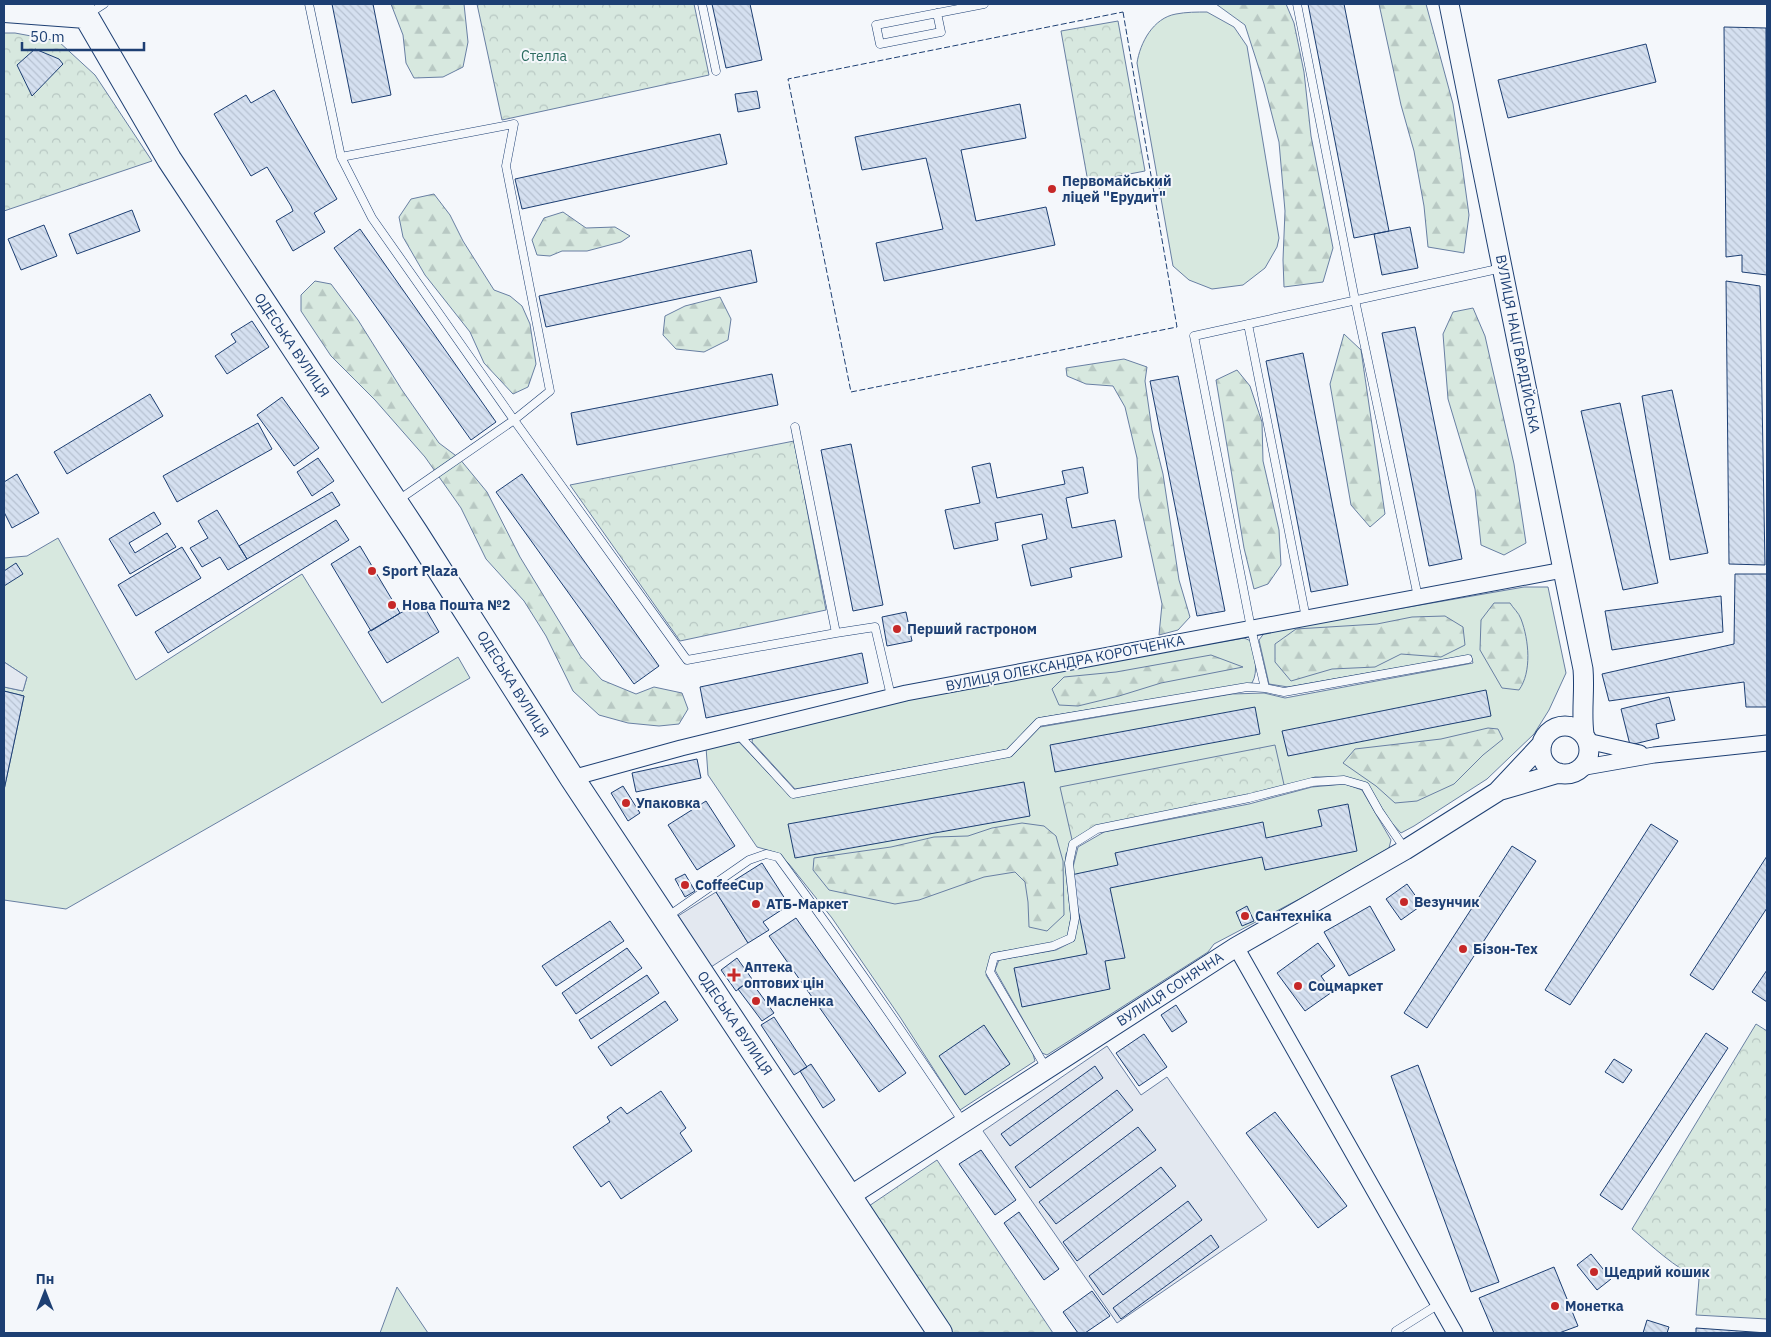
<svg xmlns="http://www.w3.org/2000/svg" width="1771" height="1337" viewBox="0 0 1771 1337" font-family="'IBM Plex Sans',sans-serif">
  <defs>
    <pattern id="forest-firs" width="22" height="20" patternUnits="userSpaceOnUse" patternTransform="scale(1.25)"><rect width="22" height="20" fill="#d7e8df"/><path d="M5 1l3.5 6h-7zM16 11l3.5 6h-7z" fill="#b8c8c3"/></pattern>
    <pattern id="park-crowns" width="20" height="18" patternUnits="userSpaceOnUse" patternTransform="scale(1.25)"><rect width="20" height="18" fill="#d7e8df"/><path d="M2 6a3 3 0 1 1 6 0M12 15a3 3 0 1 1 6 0" fill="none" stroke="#b8c8c3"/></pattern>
    <pattern id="building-back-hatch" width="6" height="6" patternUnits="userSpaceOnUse" patternTransform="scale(1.25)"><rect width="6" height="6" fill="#d5e0f0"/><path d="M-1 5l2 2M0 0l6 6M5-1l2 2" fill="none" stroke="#b6c1d1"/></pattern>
  </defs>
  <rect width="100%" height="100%" fill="#f4f7fb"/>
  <path fill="#d7e8df" stroke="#687fa3" d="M1207,12L1234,27L1247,46L1279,238L1277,247L1265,268L1243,285L1212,289L1189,280L1173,266L1137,63C1140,43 1153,18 1176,14C1186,12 1197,12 1207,12Z
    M58,538L136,680L302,574L382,703L458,657L470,678L66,909L4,900V790L24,696L4,691V687L23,691L27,677L4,662V558L27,556Z
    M1524,587H1548L1566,673L1549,710L1534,734L1487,779L1414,826L1401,833L1390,821L1366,783L1345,777H1315L1285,789L1097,829L1073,844L1066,854L1065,865L1071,917L1068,935L1053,943L993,953L986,975L1033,1054L1035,1061L960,1110L900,1017L832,918L789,864L778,853L757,847L708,775L706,747L737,740L791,797L1012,756L1040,727L1232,694L1264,693L1285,698L1473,663L1471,655L1288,687L1269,684L1259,640L1265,632Z
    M1244,638L1251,641C1254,654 1259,671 1252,683L1038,718L1008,749L986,754L795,789L752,742L753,735L893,700L1114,660Z
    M1345,784L1362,790L1391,840L1389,848L1307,895L1214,944L1208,952L1047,1055L1042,1053L995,970L999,960L1056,950L1074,941L1077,919L1071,875L1078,847L1104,832L1249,804L1312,787Z
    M397,1287L428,1333H380Z"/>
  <path fill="url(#forest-firs)" stroke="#687fa3" d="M391,4H464L468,42L463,67L443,77L414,78L406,63L403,35Z
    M1216,4H1286L1294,23L1304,72L1311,136L1333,248L1323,282L1284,287L1283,260L1285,211L1279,142L1264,84L1245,25Z
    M1379,4H1426L1453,104L1462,164L1469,215L1464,253L1428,247L1424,206L1414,151L1401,105Z
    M434,194L450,215L463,241L494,290L510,296L522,306L530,324L536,364L528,387L513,394L484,363L470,332L425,275L403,237L399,217L411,199Z
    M563,212L586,228L615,227L630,236L621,242L587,251H562L550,256L537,255L532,240L544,218Z
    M315,281L331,284L358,320L402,390L439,443L459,458L487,492L520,557L581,657L602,680L636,694L654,687L682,693L688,709L679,724L659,726L628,723L599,715L573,691L546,636L524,601L486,559L461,508L425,457L375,400L331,356L301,311V295Z
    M720,297L731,319L728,340L704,352L676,349L663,335L665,316L685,306Z
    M1473,308L1485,336L1514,464L1526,543L1504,555L1481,545L1475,489L1448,399L1443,334L1453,312Z
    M1344,334L1361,350L1385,514L1370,527L1351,505L1330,384Z
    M1124,359L1147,367L1145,381L1152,430L1163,474L1179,580L1190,617L1178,630L1159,635L1162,604L1139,498L1137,458L1125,407L1113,386L1086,384L1067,376L1066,368Z
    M1237,370L1250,386L1262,422L1263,461L1279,530L1281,565L1268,584L1254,589L1244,548L1216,380Z
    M1494,603H1510C1513,608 1519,613 1521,619C1529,640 1532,672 1519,690L1502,688L1480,650L1481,620Z
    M1445,616L1463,627L1465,645L1441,657L1401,654L1375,667L1332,669L1291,681L1275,662V644L1296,629L1377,624L1412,617Z
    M1211,655L1243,667L1161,683L1119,696L1078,706L1059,705L1052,689L1064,677L1116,672Z
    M1488,728L1498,729L1503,739L1483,755L1454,784L1417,801L1395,803L1376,786L1343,763L1355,749L1441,739Z
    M1022,823L1044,826L1056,836L1063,861L1064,915L1047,931L1029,927L1028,902L1025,882L1015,872L984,877L919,900L895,904L829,890L813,870L814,858L891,847L934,837L968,836L992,828Z"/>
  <path fill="url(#park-crowns)" stroke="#687fa3" d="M477,4H694L709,75L502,120Z
    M1118,21L1145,171L1088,182L1061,31Z
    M4,33H15L58,41L95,75L152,161L4,211Z
    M794,441L826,610L680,641L570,485Z
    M1275,745L1285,789L1097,829L1073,844L1060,787Z
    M1756,1024L1767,1031V1319L1696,1315L1699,1279C1674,1267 1653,1247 1632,1229Z
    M937,1160L1053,1333H950L866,1208Z"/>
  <path fill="#e3e8f0" stroke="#687fa3" d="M4,662L27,677L23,691L4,687Z
    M716,892L748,943L711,967L678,916Z
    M1107,1046L1141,1095L1167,1077L1267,1220L1117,1323L983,1131Z"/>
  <path fill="url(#building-back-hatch)" stroke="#1d3f73" d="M332,4H373L391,95L352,103Z
    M712,4H750L762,60L726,68Z
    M1308,4H1344L1389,231L1354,238Z
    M1724,27L1766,28L1767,275L1742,272V255L1726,257Z
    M1646,44L1656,82L1508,118L1498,80Z
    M35,49L59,59L63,64L32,96L17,65Z
    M274,90L337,199L314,213L325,232L293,251L276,221L293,211L291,206L267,167L251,176L214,114L246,95L251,103Z
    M757,91L760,108L738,112L735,94Z
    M1020,104L1026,138L961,150L976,221L1046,207L1055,245L884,281L876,243L943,229L926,158L862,170L855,137Z
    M720,134L727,164L522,209L515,179Z
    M132,210L140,231L77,254L69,234Z
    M44,225L57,256L21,270L8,239Z
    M1410,227L1418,268L1382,275L1374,234Z
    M360,229L496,422L471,440L334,248Z
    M751,250L757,282L546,327L539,296Z
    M1726,281L1760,286L1765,565L1729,564Z
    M252,321L269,347L227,374L215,356L236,342L231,334Z
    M1415,327L1462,559L1429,566L1382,333Z
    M1303,353L1348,585L1311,592L1266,361Z
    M772,374L778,405L577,445L571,413Z
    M1178,376L1225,611L1197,616L1150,381Z
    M1672,390L1708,553L1670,560L1642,396Z
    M150,394L163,416L67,474L54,452Z
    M282,397L319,448L294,466L257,415Z
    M1620,403L1658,583L1623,590L1581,411Z
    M258,423L272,449L177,502L163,476Z
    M851,444L883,605L853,611L821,450Z
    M318,458L334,481L312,496L297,472Z
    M990,463L997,498L1065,484L1062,471L1083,467L1088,493L1066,498L1072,528L1115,520L1122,557L1070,568L1072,577L1031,586L1022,545L1047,539L1042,514L995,523L998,540L954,549L945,510L980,503L972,467Z
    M17,474L39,513L12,528L4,512V482Z
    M522,474L659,666L634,684L496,492Z
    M332,492L340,505L247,559L239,546Z
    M217,510L247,559L228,570L220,557L202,567L190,548L208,538L198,521Z
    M154,512L161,524L129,543L135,553L167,533L176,547L130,574L109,539Z
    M336,520L349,540L168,653L155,632Z
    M360,546L400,613L371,631L331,564Z
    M182,547L201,578L136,616L118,585Z
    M16,563L23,574L4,586V571Z
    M1735,574H1767V707H1746L1744,682L1609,701L1602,674L1734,644Z
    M1721,596L1723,632L1612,650L1605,611Z
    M421,601L439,632L387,663L368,632Z
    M906,612L912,641L887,646L882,617Z
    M862,653L868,683L706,718L700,687Z
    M1486,690L1491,716L1288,756L1282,731Z
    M4,691L24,696L4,790Z
    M1669,697L1675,720L1656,724L1659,738L1630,745L1621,709Z
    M1255,707L1260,734L1055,772L1050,745Z
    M697,759L701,778L636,792L632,773Z
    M1024,782L1030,816L795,858L788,824Z
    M623,786L640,813L628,821L611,793Z
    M706,801L735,846L697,870L668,825Z
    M1348,804L1357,851L1265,870L1262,857L1110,888L1125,958L1105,961L1110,989L1022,1007L1014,968L1087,954L1071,875L1118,865L1115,853L1263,822L1266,838L1322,826L1318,810Z
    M1651,824L1678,841L1570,1005L1545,990Z
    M1512,846L1536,861L1427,1028L1404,1013Z
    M1767,856V908L1713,990L1690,975Z
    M762,863L789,905L763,922L769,930L748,943L716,892Z
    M685,874L695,891L685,897L675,879Z
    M1407,884L1422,905L1401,920L1386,899Z
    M1247,906L1254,921L1242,926L1236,912Z
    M1370,906L1395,950L1349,976L1324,932Z
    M796,918L906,1073L879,1092L769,936Z
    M610,921L624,941L556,986L542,966Z
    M1318,943L1335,966L1321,976L1332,992L1305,1011L1277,973Z
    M627,948L642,968L576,1014L562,993Z
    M737,958L752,979L736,991L721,970Z
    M1767,970V1002L1752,992Z
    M647,975L659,993L591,1039L579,1020Z
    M750,980L774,1013L762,1021L738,989Z
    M665,1001L678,1020L611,1066L598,1047Z
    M1176,1005L1187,1022L1172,1032L1161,1015Z
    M774,1017L807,1067L794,1075L761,1025Z
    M984,1025L1010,1064L965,1095L939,1056Z
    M1706,1033L1728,1048L1622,1210L1600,1195Z
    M1144,1034L1167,1067L1139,1086L1116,1053Z
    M1614,1059L1632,1070L1623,1083L1605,1072Z
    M811,1064L835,1100L823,1108L800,1071Z
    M1418,1065L1499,1282L1471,1292L1391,1076Z
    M1095,1066L1103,1078L1010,1146L1001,1134Z
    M1117,1090L1133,1110L1030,1188L1015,1167Z
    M661,1091L686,1128L680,1133L692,1151L621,1199L609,1181L601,1187L573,1147L610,1122L607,1117L621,1107L627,1114Z
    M1275,1112L1347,1206L1318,1228L1246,1133Z
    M1138,1127L1156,1150L1056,1224L1039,1202Z
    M981,1150L1016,1200L995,1215L959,1164Z
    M1161,1167L1176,1186L1077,1261L1063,1242Z
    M1188,1201L1202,1220L1103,1295L1089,1276Z
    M1019,1212L1059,1269L1044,1280L1004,1223Z
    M1211,1235L1219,1247L1121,1319L1113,1308Z
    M1591,1254L1611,1279L1597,1290L1577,1265Z
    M1554,1267L1578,1326L1559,1333H1494L1479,1298Z
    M1092,1291L1110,1316L1085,1333H1078L1063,1312Z
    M1647,1320L1669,1327L1667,1333H1643Z
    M1696,1328L1767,1333H1696Z"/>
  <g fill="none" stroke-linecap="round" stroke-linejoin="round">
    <g stroke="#1d3f73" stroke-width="9">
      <path id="service" d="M309,4L341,157L514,124L506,166L550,391L514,420L397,501
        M702,4L716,71
        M1297,4L1355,300L1418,597
        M937,13L941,32L880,44L876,25L984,4
        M87,15L104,4
        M341,157L372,218L514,420L687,660L836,633
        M1248,324L1306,618
        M795,427L836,633L875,627L891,696
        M1265,688L1251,628L1194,336L1502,268
        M738,734L793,794L1009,753L1039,722L1247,687L1265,688L1284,692L1468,659
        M667,917L749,860L766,854L778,857C842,944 903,1032 963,1122
        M1046,1068L990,972L994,957L1053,946L1071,938L1075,918L1069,863L1073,844L1097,829L1249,798L1312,782L1344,780L1365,786L1379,811L1405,849
        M1397,1333L1396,1331L1439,1304"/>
    </g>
    <g stroke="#1d3f73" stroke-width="17">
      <path id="minor" d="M1587,741L1640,753
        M1580,768L1654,755L1767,743
        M572,778L681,748L906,693L1563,570
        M1236,947L1455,1333"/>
    </g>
    <g stroke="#1d3f73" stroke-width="21">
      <path id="tertiary" d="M1449,4L1583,669C1585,691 1581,712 1584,734
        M1541 750a24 24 0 1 1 48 0a24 24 0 1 1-48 0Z
        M1498,791L1559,773
        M850,1196L1236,947L1405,850L1497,792L1542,744"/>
    </g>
    <g stroke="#1d3f73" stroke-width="26">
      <path id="primary" d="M80,4L86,16L169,159L416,533L572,778L940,1333
        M5,10L86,16"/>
    </g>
    <use href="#service" stroke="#f4f7fb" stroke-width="8"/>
    <use href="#minor" stroke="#f4f7fb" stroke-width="15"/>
    <use href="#tertiary" stroke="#f4f7fb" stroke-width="19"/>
    <use href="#primary" stroke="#f4f7fb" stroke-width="24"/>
    <path stroke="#1d3f73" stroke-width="1" stroke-dasharray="6 2.5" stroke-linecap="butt" d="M1123,12L1177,327L851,392L788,79Z"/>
  </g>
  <g fill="#c62828" stroke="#f4f7fb" stroke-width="2">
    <circle cx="1052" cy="189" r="5"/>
    <circle cx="372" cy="571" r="5"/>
    <circle cx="392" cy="605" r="5"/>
    <circle cx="897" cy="629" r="5"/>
    <circle cx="626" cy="803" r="5"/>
    <circle cx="685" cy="885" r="5"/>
    <circle cx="1404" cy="902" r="5"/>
    <circle cx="756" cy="904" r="5"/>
    <circle cx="1245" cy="916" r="5"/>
    <circle cx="1463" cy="949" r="5"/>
    <path d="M731.5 967.5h5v5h5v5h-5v5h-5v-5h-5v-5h5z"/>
    <circle cx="1298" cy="986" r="5"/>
    <circle cx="756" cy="1001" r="5"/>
    <circle cx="1594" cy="1272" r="5"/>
    <circle cx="1555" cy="1306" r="5"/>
  </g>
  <g text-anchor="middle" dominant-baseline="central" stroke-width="4" stroke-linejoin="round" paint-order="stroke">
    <g font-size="14" fill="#2c6c60" stroke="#f4f7fb">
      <text x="544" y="56">Стелла</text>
    </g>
    <g font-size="14" font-weight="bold" fill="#1d3f73" stroke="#f4f7fb" text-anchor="start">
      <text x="1062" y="181">Первомайський<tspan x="1062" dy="16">ліцей "Ерудит"</tspan></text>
      <text x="382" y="571">Sport Plaza</text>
      <text x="402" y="605">Нова Пошта №2</text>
      <text x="907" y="629">Перший гастроном</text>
      <text x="636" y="803">Упаковка</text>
      <text x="695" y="885">CoffeeCup</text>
      <text x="1414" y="902">Везунчик</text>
      <text x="766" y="904">АТБ-Маркет</text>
      <text x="1255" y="916">Сантехніка</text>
      <text x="1473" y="949">Бізон-Тех</text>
      <text x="744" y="967">Аптека<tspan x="744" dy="16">оптових цін</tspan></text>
      <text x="1308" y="986">Соцмаркет</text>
      <text x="766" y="1001">Масленка</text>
      <text x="1604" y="1272">Щедрий кошик</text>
      <text x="1565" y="1306">Монетка</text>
    </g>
    <g font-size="14" fill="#1d3f73" stroke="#f4f7fb">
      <text transform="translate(1518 344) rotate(79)">ВУЛИЦЯ НАЦГВАРДІЙСЬКА</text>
      <text transform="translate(292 345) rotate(56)">ОДЕСЬКА ВУЛИЦЯ</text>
      <text transform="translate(1065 663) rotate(-11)">ВУЛИЦЯ ОЛЕКСАНДРА КОРОТЧЕНКА</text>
      <text transform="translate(513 684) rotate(58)">ОДЕСЬКА ВУЛИЦЯ</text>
      <text transform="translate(1170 989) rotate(-33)">ВУЛИЦЯ СОНЯЧНА</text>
      <text transform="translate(735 1023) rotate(56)">ОДЕСЬКА ВУЛИЦЯ</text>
    </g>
  </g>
  <rect width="1771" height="1337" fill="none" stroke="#1d3f73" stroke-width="10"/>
  <g transform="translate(45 1292)" stroke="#f4f7fb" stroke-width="4" paint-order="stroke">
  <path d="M0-4L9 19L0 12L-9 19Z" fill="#1d3f73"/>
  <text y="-8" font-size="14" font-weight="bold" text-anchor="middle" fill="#1d3f73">Пн</text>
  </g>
  <path d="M22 42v8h122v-8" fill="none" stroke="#1d3f73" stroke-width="2.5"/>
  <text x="30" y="42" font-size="15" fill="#1d3f73" stroke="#f4f7fb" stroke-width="4" paint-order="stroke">50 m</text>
</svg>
